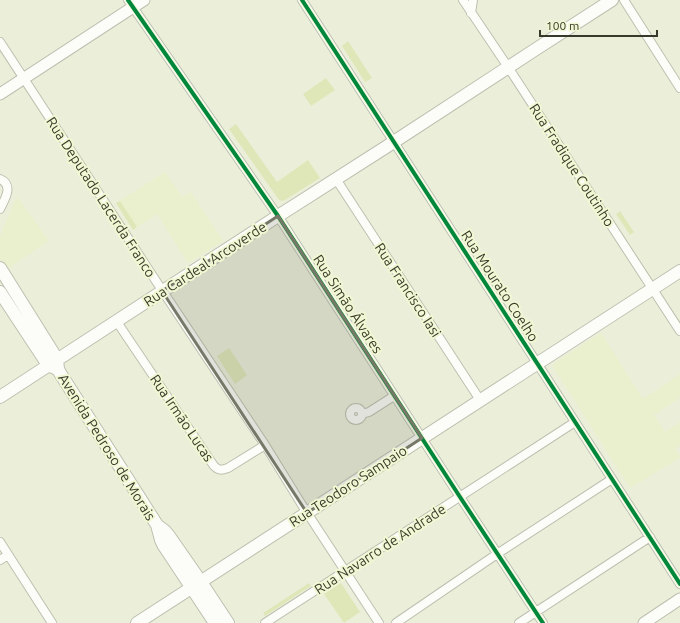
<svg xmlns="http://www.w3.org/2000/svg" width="680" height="623" viewBox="0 0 680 623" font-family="Ubuntu,sans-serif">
  <rect width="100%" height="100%" fill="#ebefda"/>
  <path fill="#eaf0cd" d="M165,172L182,197L191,192L223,241L188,263L157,214L133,230L116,203Z
    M17,196L49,241L9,268L0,259V236Z
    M601,333L643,399L680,374V398L654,415L665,432L680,422V446L675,449L680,456V458L630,488L553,367V364Z"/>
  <path fill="#dfe7b8" d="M348,41L372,78L365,82L342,46Z
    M326,78L335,90L311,106L303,94Z
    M236,124L277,182L308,160L320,178L285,200L282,201L279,200L229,129Z
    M120,201L137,227L133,230L116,203Z
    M620,211L634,232L630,235L616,214Z
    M229,348L247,375L235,384L217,356Z
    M309,583L311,586L265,616L263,613Z
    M341,583L360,612L344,623L324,594Z"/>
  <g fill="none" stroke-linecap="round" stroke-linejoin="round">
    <g stroke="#bdc0af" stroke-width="10">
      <path id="minor" d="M128,0L278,216L460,497L543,623
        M302,0L680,584
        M463,0L508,67L680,331
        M624,0L680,88
        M471,13L473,0
        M0,42L156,281L265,445L302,505L379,623
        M0,179C14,185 5,199 0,209
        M336,179L480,400
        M117,322L214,466C219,471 222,470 228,468L265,445
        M350 414a6 6 0 1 1 12 0a6 6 0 1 1-12 0Z
        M362,414L369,412L394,396
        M0,542L52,623
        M0,560L8,555
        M265,623L575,422
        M396,623L497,554L612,479
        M519,623L650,537"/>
    </g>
    <g stroke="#bdc0af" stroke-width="13">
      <path id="tertiary" d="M0,94L144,0
        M644,623L680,599"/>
    </g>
    <g stroke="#bdc0af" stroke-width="14">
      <path id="secondary" d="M0,268L57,359L58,369L60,373L157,525L161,540L164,546L215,623
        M0,292L48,365L55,368
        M0,397L278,216L386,147L533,51L612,0
        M157,525L165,531L169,536L201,582L228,623
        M137,623L680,271"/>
    </g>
    <use href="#minor" stroke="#fcfdf9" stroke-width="8"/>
    <use href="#tertiary" stroke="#fcfdf9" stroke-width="11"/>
    <use href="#secondary" stroke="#fcfdf9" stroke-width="12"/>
    <g stroke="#f1f7d2" stroke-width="6">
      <path id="cycleway" d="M128,0L278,216L460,497L543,623
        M302,0L680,584"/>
    </g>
    <use href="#cycleway" stroke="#00873e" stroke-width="4"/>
  </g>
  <path fill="#767968" fill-opacity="0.2" stroke="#767968" stroke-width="3" stroke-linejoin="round" d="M278,216L422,438L307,513L162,291Z"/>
  <g text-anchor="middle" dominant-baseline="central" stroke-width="4" stroke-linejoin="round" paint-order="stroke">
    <g font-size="14" fill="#373a2b" stroke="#f1f7d2">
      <text transform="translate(572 165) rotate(57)">Rua Fradique Coutinho</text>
      <text transform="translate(101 197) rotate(57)">Rua Deputado Lacerda Franco</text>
      <text transform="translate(205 264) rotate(-33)">Rua Cardeal Arcoverde</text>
      <text transform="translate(500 286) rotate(57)">Rua Mourato Coelho</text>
      <text transform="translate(408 290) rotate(57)">Rua Francisco Iasi</text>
      <text transform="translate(348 304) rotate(57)">Rua Simão Álvares</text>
      <text transform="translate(182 418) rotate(56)">Rua Irmão Lucas</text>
      <text transform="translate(107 447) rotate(58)">Avenida Pedroso de Morais</text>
      <text transform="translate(348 486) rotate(-33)">Rua Teodoro Sampaio</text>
      <text transform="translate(380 549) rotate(-33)">Rua Navarro de Andrade</text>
    </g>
  </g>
  <path d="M540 30v6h117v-6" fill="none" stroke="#373a2b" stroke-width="2"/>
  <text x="546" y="30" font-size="12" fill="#373a2b" stroke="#f1f7d2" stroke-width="3" paint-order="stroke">100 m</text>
</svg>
